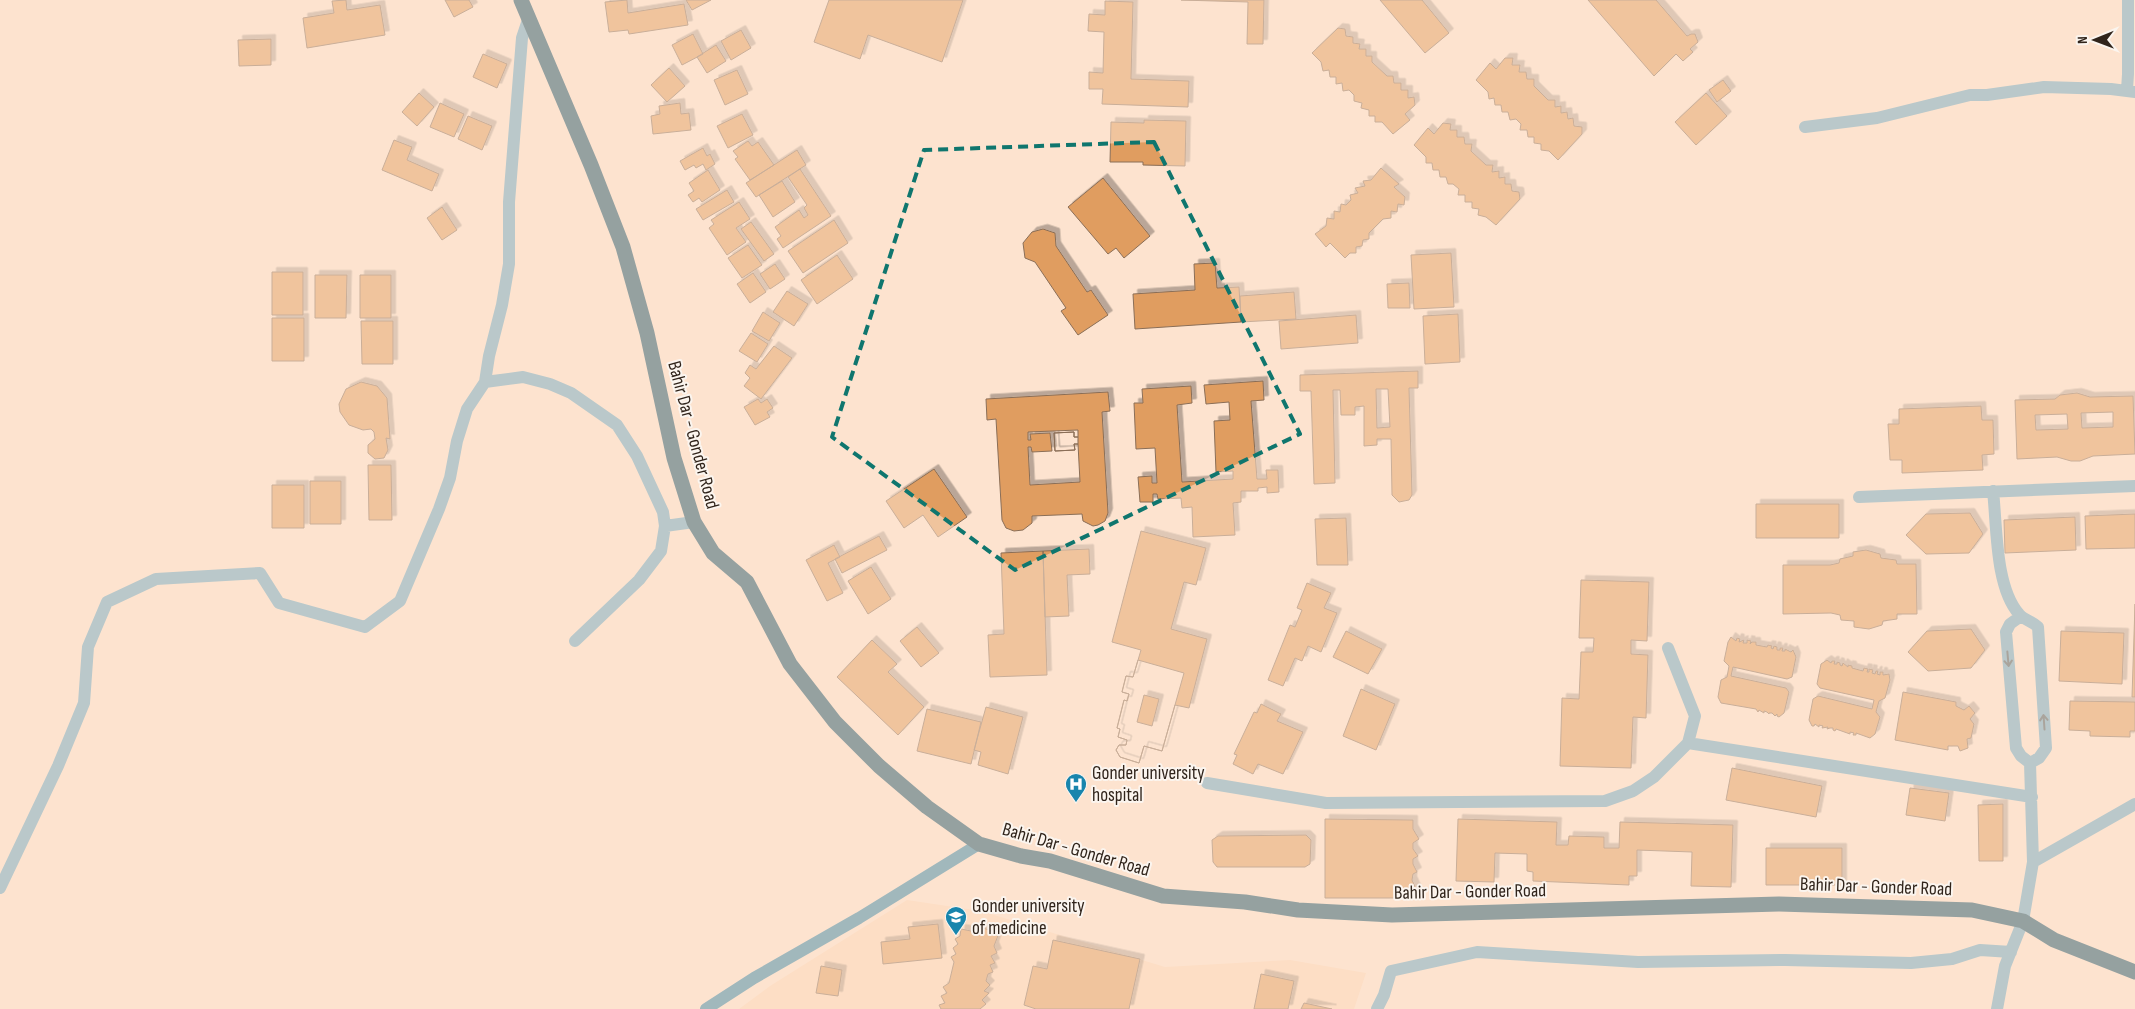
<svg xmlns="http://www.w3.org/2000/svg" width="2135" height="1009" viewBox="0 0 2135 1009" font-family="'Sofia Sans Condensed',sans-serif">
  <defs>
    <filter id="shadow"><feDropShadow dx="4.5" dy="-4.5" stdDeviation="0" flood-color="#0004"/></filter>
  </defs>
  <rect width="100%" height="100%" fill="#fde3cf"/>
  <path fill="#fcd7b8" d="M907,900L981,911L1165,967L1290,960L1366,973L1354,1009H739L770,986Z"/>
  <path fill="#e09d60" stroke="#8a6e57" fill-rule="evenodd" filter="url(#shadow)" d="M346,0L347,10L380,5L385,35L307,48L303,18L334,13L332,1Z
    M445,0H469L473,7L454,17Z
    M627,0L628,13L684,4L688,25L629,34L628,30L609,32L605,2Z
    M686,0H711L692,10Z
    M829,0H963L942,62L868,35L860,59L814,42Z
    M1181,0H1264L1263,44H1247L1248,2Z
    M1380,0H1422L1449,33L1425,53Z
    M1588,0H1656L1687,36L1691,34H1695L1698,42L1690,49L1693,52L1683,61L1676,54L1654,76Z
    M1105,1L1133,2L1131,79L1189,81L1188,107L1102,104L1103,89H1089V72L1103,73L1104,32L1088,31L1089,14L1105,15Z
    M1338,28L1345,29L1346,36L1353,37V43L1360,44L1359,49H1366V56H1372V62L1387,76H1393L1394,83H1401V90H1408V98L1414,97L1415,105L1405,114L1410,120L1393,134L1382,122H1375V116H1369V110L1361,108L1362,103L1354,101V95L1349,90L1343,91L1342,83L1336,84V77H1330L1329,70L1323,71L1321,62L1312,53Z
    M741,30L751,48L731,60L721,41Z
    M693,34L703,54L682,65L672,45Z
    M271,39V65L239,66L238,40Z
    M716,45L726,61L707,73L697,57Z
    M483,54L507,64L497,88L473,77Z
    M1505,58H1513L1512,65H1520L1519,72H1526L1527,79H1534V86L1548,100H1555V107L1561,106V113L1567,112L1568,119L1573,118L1574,126L1582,127V134L1558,160L1549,151L1541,150V144L1534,143V137H1528L1527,130H1520L1521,124L1516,119L1510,120L1508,112H1502L1501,105H1495L1494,98L1489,99L1488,92L1476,80L1490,63L1496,69Z
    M669,68L685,86L667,102L651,85Z
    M737,70L748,94L725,105L714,80Z
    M1723,80L1731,91L1717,102L1709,90Z
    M419,93L434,107L417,126L402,112Z
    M1706,93L1727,116L1696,145L1675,122Z
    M440,103L464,114L454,137L430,127Z
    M680,103L681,114L689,113L691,130L653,134L651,116L660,114L659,106Z
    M742,114L753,135L728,148L717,126Z
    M468,116L492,126L482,150L458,139Z
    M1144,120L1186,121L1185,166L1143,165V162H1110L1111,122L1144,123Z
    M1443,123L1451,124L1450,130H1457V137H1464L1465,144H1472L1471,151L1486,165H1493L1492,172L1499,171V178L1505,177V184H1511L1512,191L1519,192L1520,199L1496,225L1486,217L1478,215L1479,209L1472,208V202H1465V195H1458L1459,189L1453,184H1448L1446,177H1440L1439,170H1433L1432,163H1426V157L1414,145L1428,128L1434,134Z
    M394,140L412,147L407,160L439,174L432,191L382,170Z
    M748,141L752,146L758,142L774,165L750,180L735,159L738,157L733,151Z
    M703,148L707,156L710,154L715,164L706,170L703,164L696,168L694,165L685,170L680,161Z
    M797,150L806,165L756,197L746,183Z
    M1381,168L1399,184L1394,187L1405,197L1404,205L1398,204L1397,212L1391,211V218L1383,219L1369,233V239L1363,240L1362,246L1356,247V253H1350L1345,258L1330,243L1326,247L1315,234L1326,226L1327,218L1334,219V211L1340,212L1341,204L1346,205L1351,200L1350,195L1358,193L1355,188L1365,186L1363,181L1371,180Z
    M800,169L831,216L783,248L777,239L781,236L775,227L799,210L804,218L808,215L804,208L807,205L788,177Z
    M708,170L720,190L702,202L699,198L693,202L688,195L694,191L689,183Z
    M1103,178L1150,236L1124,258L1116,248L1108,254L1068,207Z
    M782,181L795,202L773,217L759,195Z
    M727,190L734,202L703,220L696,209Z
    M739,202L750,219L736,228L746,242L727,255L709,228L714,224L711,220Z
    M442,207L457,230L442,240L427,218Z
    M834,220L848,243L803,273L788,251Z
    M751,222L774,254L764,261L741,229Z
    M1043,229L1055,233L1056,246L1087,292L1091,290L1108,315L1078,335L1061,311L1066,308L1035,262L1025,258L1023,243L1032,232Z
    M748,245L762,265L742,278L728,258Z
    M1451,253L1454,307L1414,309L1411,255Z
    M837,255L853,279L817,304L801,280Z
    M1215,263L1217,288L1239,287L1241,322L1135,329L1133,294L1195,290L1194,264Z
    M775,264L785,279L770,289L760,274Z
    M272,272H303V315H272Z
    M753,273L766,292L750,303L737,284Z
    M315,275H347L346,318H315Z
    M360,275H391V318H360Z
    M1409,283L1410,308H1388L1387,284Z
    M787,291L808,304L794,326L773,312Z
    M1294,292L1296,319L1241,322L1240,296Z
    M763,312L780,323L769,341L752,331Z
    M1458,314L1460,362L1425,364L1423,316Z
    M1356,315L1358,343L1281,349L1279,321Z
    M272,318H304V361H272Z
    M361,321H393V364H362Z
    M751,333L768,344L757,362L739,351Z
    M774,346L792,358L761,399L744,386L750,378L745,373L750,365L756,369Z
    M1418,371V388H1409L1412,495L1409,500L1399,502L1392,495L1391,439H1377V445L1364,446V406L1355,407V415H1341L1340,390H1333L1335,483L1314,484L1311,391H1300V375ZM1376,389H1388L1390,427L1377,428Z
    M1263,381L1264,400L1251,401L1257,479H1267L1266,470H1278L1279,492L1267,493V487L1258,488V491H1241V502L1233,503L1235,535L1193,537L1192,507L1182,508L1181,498L1158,499L1157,494H1153V502H1140L1138,477L1152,476V483H1157L1155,448L1136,449L1134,403H1143L1142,389L1191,386L1192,403L1177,405L1182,482L1233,479V471L1216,472L1214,421L1230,420L1229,402L1206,404L1204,385Z
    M361,382L377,386L387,398L390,439L386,438L388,450L384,458L375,459L368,453V445L375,439L374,432L371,429L363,430L349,425L340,412L339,404L346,389Z
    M1108,392L1110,411L1102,412L1108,513L1105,521L1098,525L1093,526L1083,521L1082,514L1032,516V523L1023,530L1014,531L1006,528L1002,520L996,419L987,420L986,399ZM1078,430V437H1074V432L1054,433L1055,451L1075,450L1074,444H1078L1080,482L1030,485L1028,447H1031L1032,452L1052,451L1050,433L1030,434L1031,440H1028V432Z
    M2077,393L2090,397L2133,396L2135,454L2093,456L2080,461H2071L2057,457L2017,459L2015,400L2055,399L2060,395ZM2113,412V427L2082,428L2081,413ZM2067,414L2068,429L2036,430L2035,415Z
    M758,399L761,403L767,399L773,408L767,412L770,417L755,425L744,407Z
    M1981,406L1982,420H1993L1994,454L1982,455L1983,470L1902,473V460H1890L1888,424H1899V409Z
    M1074,432V437H1078V444H1074L1075,450L1055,451L1054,433Z
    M368,465H391L392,520H369Z
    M934,469L967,517L938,537L923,515L904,528L886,501Z
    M310,481H341V524H310Z
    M272,485H304V528H272Z
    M1756,504H1839V538H1756Z
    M1970,513L1983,534L1969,553L1926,554L1906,535L1926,514Z
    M2135,514V548L2086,549L2085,516Z
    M2075,517L2076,550L2005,553L2004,520Z
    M1346,518L1348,565H1317L1315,519Z
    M1141,531L1206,548L1196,585L1184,582L1171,629L1207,639L1189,708L1175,705L1162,751L1144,746L1139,763L1120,757L1116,750L1119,745H1126L1127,740L1118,737L1120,729L1117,728L1124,700L1127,701L1129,694L1122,692L1126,676L1133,677L1141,650L1112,642Z
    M879,536L887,550L842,573L835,559Z
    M834,545L840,557L828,563L843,593L827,601L806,560Z
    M1089,549L1090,574L1067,575L1069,616L1045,617L1043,551Z
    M1866,550L1880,554L1881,558L1896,560L1897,564H1916L1917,614H1897V619L1883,621L1882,625L1869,629L1854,627V621L1841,620L1840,615L1831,613L1783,614V565H1830L1839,563L1840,559L1853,556V552Z
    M1043,551L1047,675L990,677L988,635L1004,634L1001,553Z
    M871,567L891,599L868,614L848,581Z
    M1581,580L1649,582L1647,641L1631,640V654L1648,655L1646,718L1633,717L1631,768L1560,766L1562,698L1579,699L1581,652H1593L1594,638H1579Z
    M1307,583L1331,593L1324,608L1337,613L1321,652L1308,646L1302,661L1295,658L1283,686L1268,680L1290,625L1295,627L1302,610L1297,608Z
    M2135,604V697H2132Z
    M917,627L939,653L921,667L900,641Z
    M1971,629L1985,650L1971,668L1928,671L1908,652L1927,631Z
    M1346,631L1382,649L1368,674L1333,657Z
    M2061,631L2124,633L2122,684L2059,681Z
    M1731,637L1736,641L1737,638L1740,639L1739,642L1744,640L1743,643H1747V640L1751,641L1750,644L1752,642H1756V645L1767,647L1768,645L1772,646L1771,648L1773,649L1774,646L1777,647V650H1780V648H1783L1782,651H1785V649L1791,652L1793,650L1796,657L1792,677L1787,679L1733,667L1731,676L1786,688L1789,692L1784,713L1779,717L1777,716V714L1775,716L1772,713H1769V714L1767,712L1764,711V713L1759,710L1758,712L1756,709L1721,703L1718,697L1721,680L1727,677L1729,666L1724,661L1728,642Z
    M872,640L897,664L888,672L924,707L898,735L837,677Z
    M1138,660L1184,673L1162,751L1144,746L1139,763L1120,757L1116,750L1119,745H1126L1127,740L1118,737L1120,729L1117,728L1124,700L1127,701L1129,694L1122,692L1126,676L1133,677ZM1144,695L1159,699L1152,726L1137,722Z
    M1827,660L1831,663L1832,661H1835L1834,664H1837V662L1840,663V665L1842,666L1843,663L1848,667V665L1852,666V668L1863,671L1864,668L1868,669L1867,672H1869V669L1873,670L1872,673L1875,674L1876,671H1878L1877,674L1880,675V672H1883V675L1889,674L1890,680L1885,698L1879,701L1876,712L1880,717L1875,734L1870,738L1856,733V735H1853L1854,733L1850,732V734L1836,729L1835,731L1833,730V728H1830L1827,729L1828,727L1822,728L1823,726L1819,725V727L1815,724L1814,726H1812L1809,720L1813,699L1818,696L1872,709L1874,700L1820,688L1817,684L1821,664Z
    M1361,689L1395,704L1376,750L1343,736Z
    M1903,692L1956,702V706L1964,710L1969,706L1975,713L1970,719L1974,724L1971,738L1967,739L1968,748L1960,751L1958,746H1948V750L1895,740Z
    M2070,701L2135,702V731H2130V737L2090,736V731L2069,730Z
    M1261,704L1281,714L1277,721L1303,732L1283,774L1258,764L1253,774L1233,764L1237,755L1234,754L1254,712L1257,713Z
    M986,707L1023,717L1008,774L978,765L981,752L974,750Z
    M927,709L981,722L971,764L917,751Z
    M1732,768L1822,786L1816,817L1726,800Z
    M1910,788L1949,793L1945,821L1906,815Z
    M2003,804V861H1979L1978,805Z
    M1325,819L1413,820V829L1419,839L1413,843V849L1418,856L1413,859V864L1417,872L1413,874L1412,880L1416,889L1412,891L1413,898H1325Z
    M1458,819L1557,822L1556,845H1568L1569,836L1604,837V848H1619L1620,822L1733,825L1731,887L1691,886L1692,852L1637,850V876H1629V885L1533,881V872L1527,871V854L1495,853L1494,882L1456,881Z
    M1306,835L1311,840L1310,864L1305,867H1217L1213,862L1212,840L1218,836Z
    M1766,848H1842V885H1766Z
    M938,924L942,958L883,964L881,942L910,939L908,927Z
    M983,928L999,933L994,946L997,953L991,956L995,963L990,965L993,972L988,974L986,981L990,985L984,991L989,993L982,1000L986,1004L980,1009H941L939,1005L945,1003L941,996L947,993L943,987L949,983L954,962L951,957L956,954L953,948L958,944L955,939L960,936L961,929L981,933Z
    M1053,940L1140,959L1129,1009H1036L1024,1005L1033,966L1047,969Z
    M821,966L842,970L838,996L816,993Z
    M1261,974L1294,981L1288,1009H1254Z
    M1304,1003L1332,1009H1301Z"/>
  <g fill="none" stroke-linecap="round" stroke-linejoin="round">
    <path stroke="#68a7c3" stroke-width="12" d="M2127,90L2128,74V0
      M1805,127L1877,118L1970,95H1987L2044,87L2111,89L2135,92
      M485,382L489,356L502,305L509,264V202L517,101L522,38L528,20
      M1993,491C1997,526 1995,587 2019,614C2024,620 2032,621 2038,627L2046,748L2039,758L2030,763
      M1859,497L2135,486
      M2021,616L2010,624L2006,632L2016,748L2021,756L2030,763
      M575,641L639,580L661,551L665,526
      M1688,743L2032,797
      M1207,783L1326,803L1605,801L1633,791L1654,777L1688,743L1695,716L1668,648
      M2033,862L2135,804
      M0,888L58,766L84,703L88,647L107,602L156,579L260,573L279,603L365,627L400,601L439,509L450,478L457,441L467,409L485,382L523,377L550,384L571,393L617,425L637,456L663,512L665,526L694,522
      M1377,1009L1384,995L1391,971L1477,952L1638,962L1785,960L1911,963L1952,959L1980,950L2011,952
      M1997,1009L2005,966L2023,921L2033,862L2030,763"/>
    <path stroke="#3183a5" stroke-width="12" d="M706,1009L754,978L859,918L979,844"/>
    <path stroke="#175067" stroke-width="15" d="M521,0L591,165L623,247L647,333L674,458L694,522L713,553L747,582L790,664L835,722L879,766L927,807L979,844L1021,856L1050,861L1163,896L1245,902L1298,910L1392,915L1779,904L1972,910L2023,921L2054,940L2135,972"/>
  </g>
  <defs><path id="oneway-shaft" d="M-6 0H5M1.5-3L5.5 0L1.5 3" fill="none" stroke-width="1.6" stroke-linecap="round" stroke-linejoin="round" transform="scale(1.25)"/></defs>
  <g stroke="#46585e">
    <use href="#oneway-shaft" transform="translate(2008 659) rotate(85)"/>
    <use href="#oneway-shaft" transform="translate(2044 722) rotate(-94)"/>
  </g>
  <path d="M0 0H2135V1009H0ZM1154,142L1300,434L1015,570L832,437L924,150Z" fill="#fde3cf" fill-opacity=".55" fill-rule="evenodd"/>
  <path fill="none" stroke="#0f766e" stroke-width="4" stroke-dasharray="10 6" stroke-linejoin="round" d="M1154,142L1300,434L1015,570L832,437L924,150Z"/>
  <defs>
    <g id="hospital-pin" transform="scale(1.125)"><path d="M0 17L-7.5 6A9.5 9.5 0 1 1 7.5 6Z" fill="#1885ad" stroke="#fbf5ef"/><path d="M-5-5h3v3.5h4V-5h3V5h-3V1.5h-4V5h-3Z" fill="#fff"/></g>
    <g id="university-pin" transform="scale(1.125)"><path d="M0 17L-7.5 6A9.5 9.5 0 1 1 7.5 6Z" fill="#1885ad" stroke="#fbf5ef"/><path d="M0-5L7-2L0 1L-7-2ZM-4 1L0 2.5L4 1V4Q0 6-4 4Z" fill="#fff"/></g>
  </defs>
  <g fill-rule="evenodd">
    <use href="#hospital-pin" x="1076" y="784"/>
    <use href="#university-pin" x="956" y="917"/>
  </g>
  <g text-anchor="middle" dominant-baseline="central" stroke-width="4" stroke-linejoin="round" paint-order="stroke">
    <g font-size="19" fill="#30241b" stroke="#fbf5ef">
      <text transform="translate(693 435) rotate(75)">Bahir Dar - Gonder Road</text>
      <text transform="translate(1076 850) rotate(16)">Bahir Dar - Gonder Road</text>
      <text transform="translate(1876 887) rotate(2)">Bahir Dar - Gonder Road</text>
      <text transform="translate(1470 892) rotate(-1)">Bahir Dar - Gonder Road</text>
    </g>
    <g font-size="19" fill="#30241b" stroke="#fbf5ef" text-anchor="start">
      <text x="1092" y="773">Gonder university<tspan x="1092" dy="22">hospital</tspan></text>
      <text x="972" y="906">Gonder university<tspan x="972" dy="22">of medicine</tspan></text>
    </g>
  </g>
  <g transform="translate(2095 40) rotate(269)" stroke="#fbf5ef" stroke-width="4" paint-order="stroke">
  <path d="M0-4L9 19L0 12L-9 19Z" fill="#30241b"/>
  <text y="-8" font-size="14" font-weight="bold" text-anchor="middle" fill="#30241b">N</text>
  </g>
</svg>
